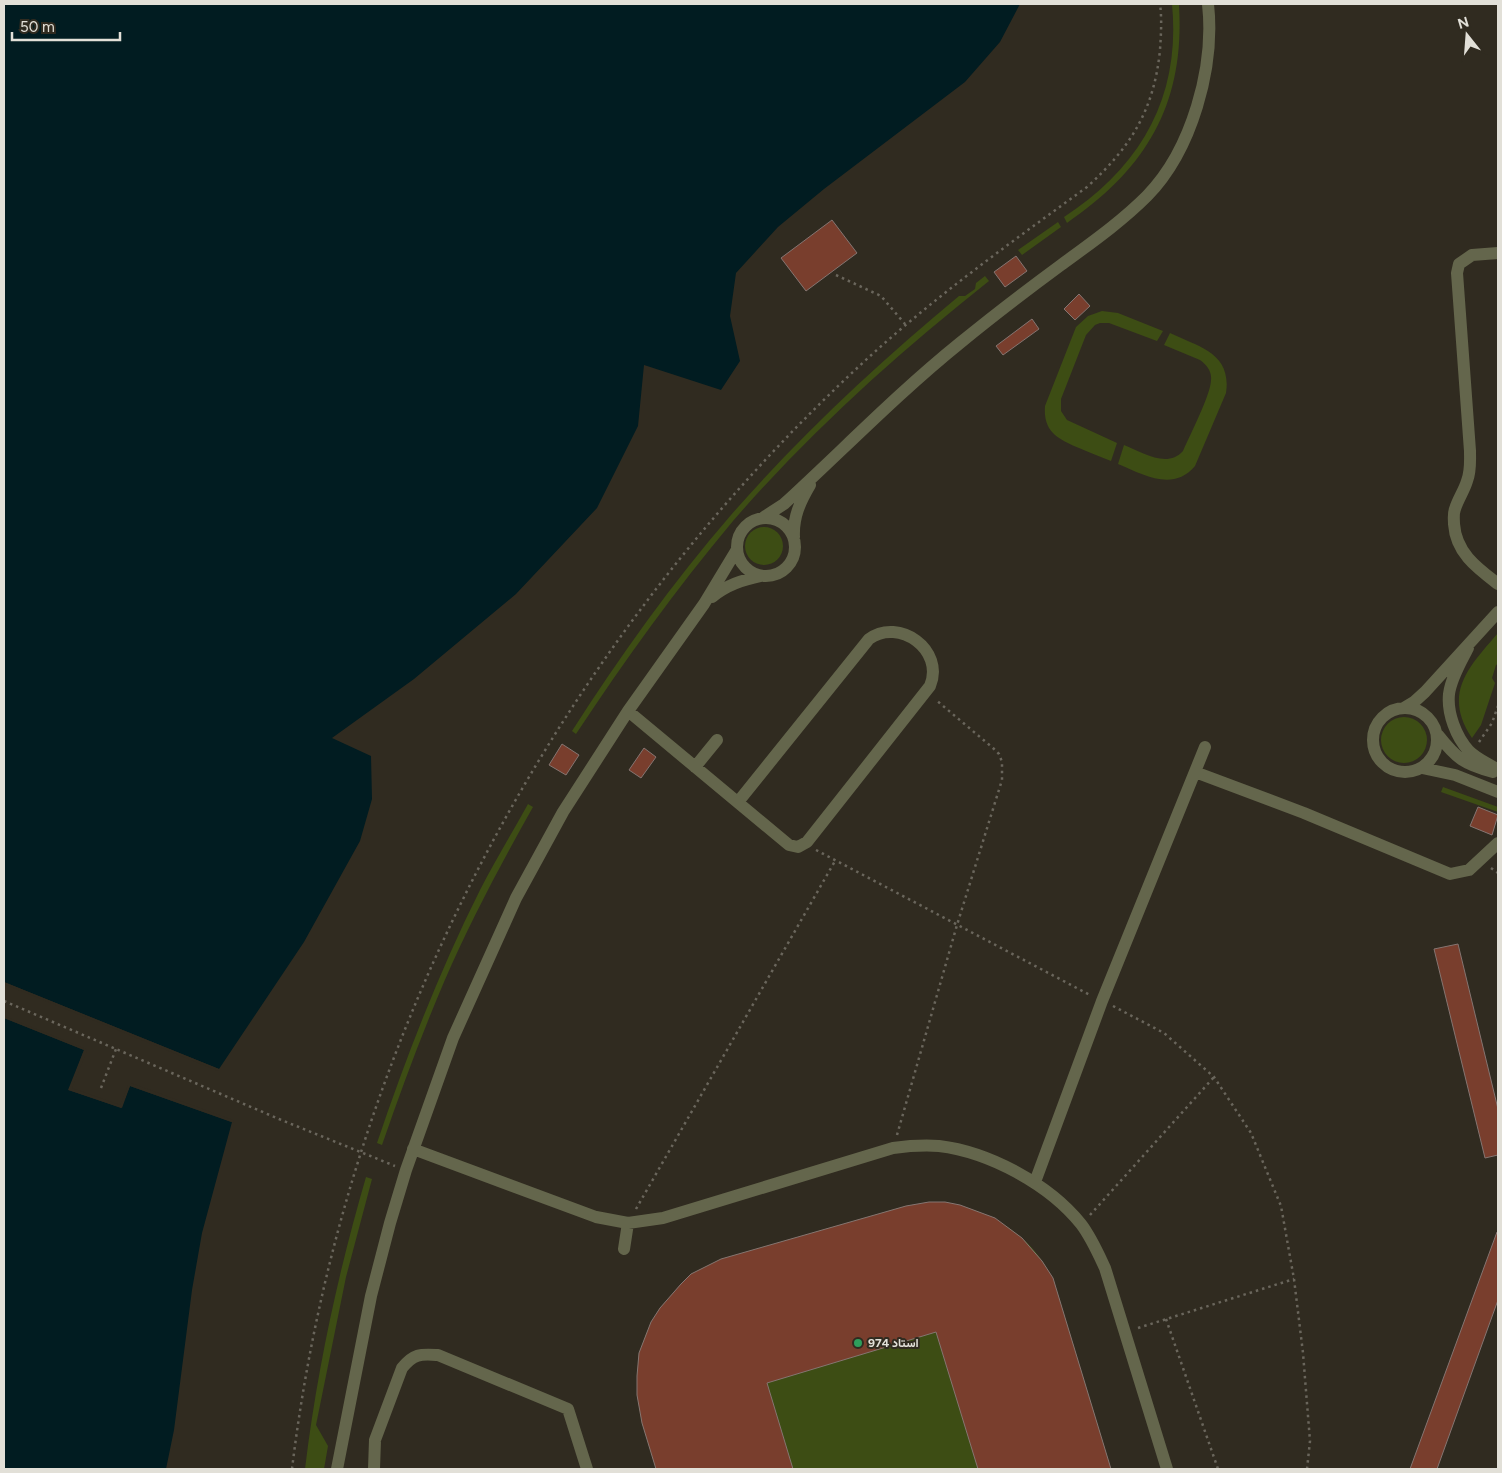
<svg xmlns="http://www.w3.org/2000/svg" width="1502" height="1473" viewBox="0 0 1502 1473" font-family="Figtree,Vazirmatn,sans-serif">
  <rect width="100%" height="100%" fill="#302b20"/>
  <path fill="#3d4d14" d="M1172,4H1178L1179,5C1185,104 1147,168 1067,223L1064,217C1141,167 1181,97 1172,4Z
    M1058,222L1061,227L1022,255L1018,250Z
    M985,276L989,281C897,354 810,432 733,521C676,589 625,660 576,734L572,731C620,656 672,583 731,515C800,436 878,363 959,296H965L975,289L976,283Z
    M1102,311L1118,313L1163,331L1157,341L1109,323H1100L1095,325L1086,335L1061,399V411L1067,420L1117,443L1111,461C1100,457 1089,452 1079,448C1058,439 1043,432 1045,406L1076,327L1088,316Z
    M1170,333C1199,347 1232,353 1226,393L1195,466C1173,492 1144,475 1118,464L1124,445C1142,452 1167,469 1183,451C1190,435 1211,394 1211,380C1212,372 1207,365 1200,360L1164,345Z
    M745 546a19 19 0 1 1 38 0a19 19 0 1 1-38 0Z
    M1498,633V664L1496,665L1492,678L1495,683L1481,725L1472,738C1442,693 1469,667 1498,633Z
    M1381 740a23 23 0 1 1 46 0a23 23 0 1 1-46 0Z
    M1443,787L1498,807V812L1441,792Z
    M528,804L533,807C501,864 470,922 444,982C421,1036 401,1090 382,1145L377,1143C406,1057 439,972 480,890C495,861 512,833 528,804Z
    M366,1177L372,1179L346,1277L316,1425L328,1446L324,1469H305C317,1370 338,1273 366,1177Z
    M945,1202C995,1212 1038,1239 1056,1288L1111,1469H656L642,1423L637,1395V1376L639,1353L646,1334L660,1308L691,1274L721,1259L906,1206Z"/>
  <path fill="#011c21" d="M4,4H1020L1000,42L965,82L824,189L778,227L736,273L730,316L740,361L721,390L644,365L638,426L597,508L516,594L414,679L332,738L371,756L372,799L360,841L304,942L219,1069L4,982Z
    M4,1018L84,1050L69,1090L121,1108L130,1086L232,1122L202,1233L192,1290L174,1430L166,1469H4Z"/>
  <path fill="#302b20" d="M4,982L219,1069L218,1071L4,984Z
    M4,1016L86,1049L87,1051L72,1088L120,1105L128,1085L131,1083L233,1120L234,1123L130,1086L122,1108L68,1090L84,1050L4,1018Z"/>
  <path fill="#793e2d" stroke="#857571" d="M832,220L857,253L806,291L781,258Z
    M1016,256L1027,271L1005,287L994,272Z
    M1079,294L1090,306L1075,320L1064,309Z
    M1032,319L1039,329L1003,355L996,346Z
    M562,744L579,755L566,775L549,765Z
    M644,748L656,757L641,778L629,770Z
    M1478,807L1498,815L1492,835L1470,826Z
    M1458,944L1498,1109V1155L1485,1158L1434,949Z
    M929,1202H945L960,1205L995,1218L1022,1238L1042,1261L1053,1278L1056,1288L1111,1469H978L936,1332L767,1383L793,1469H656L642,1423L637,1395V1376L639,1353L651,1322L660,1308L681,1284L691,1274L721,1259L906,1206Z
    M1497,1232L1498,1233V1300L1437,1469H1410Z"/>
  <g fill="none" stroke-linecap="round" stroke-linejoin="round">
    <path stroke="#6a665c" stroke-width="2.5" stroke-dasharray="2.5 4" stroke-linecap="butt" d="M836,275L881,296L905,324
      M1479,742L1492,723L1498,706
      M816,850L1090,995
      M1491,868L1498,873
      M4,1001L279,1119L395,1166
      M1113,1006L1164,1033L1214,1077L1251,1133L1281,1206L1294,1279L1303,1353L1310,1441L1307,1469
      M101,1088L116,1049
      M897,1135L957,925L1002,780V762L999,754L993,748L936,700
      M636,1209L835,861
      M1090,1215L1214,1077
      M1166,1319L1218,1469
      M1138,1328L1294,1279
      M292,1469C342,1053 548,657 854,371C926,303 1006,246 1087,187C1131,147 1154,110 1160,50C1161,34 1162,19 1160,4"/>
    <path stroke="#64664c" stroke-width="12" d="M1498,253L1472,255L1459,264L1457,273L1470,451C1470,461 1471,471 1467,481C1464,491 1458,499 1455,509C1453,514 1454,519 1454,524C1456,553 1477,568 1498,584
      M764,517L784,504C843,450 898,393 960,343C993,316 1027,290 1061,265C1091,243 1121,222 1147,196C1192,150 1215,67 1208,4
      M737 547a29 29 0 1 1 58 0a29 29 0 1 1-58 0Z
      M794,537C793,517 800,502 810,485
      M712,597C727,585 742,580 761,576
      M1468,648C1461,662 1451,678 1449,694C1447,713 1456,737 1469,751C1477,759 1489,764 1498,770
      M1373 740a32 32 0 1 1 64 0a32 32 0 1 1-64 0Z
      M1404,708L1414,702L1425,692L1498,612
      M628,711L789,845L798,847L807,842L930,686C945,650 899,617 869,639L738,802
      M1438,735C1457,759 1464,764 1493,772
      M695,767L717,740
      M1422,768L1455,775L1498,792
      M1195,772L1304,813L1450,874L1469,870L1498,843
      M413,1149L596,1217L628,1223L663,1218L893,1148C908,1146 923,1145 939,1146C989,1152 1049,1184 1081,1224C1091,1237 1098,1253 1105,1268L1167,1469
      M1035,1182L1102,1001L1205,747
      M624,1249L628,1223
      M337,1469L371,1296L390,1223L406,1170L453,1038L516,898L563,812L628,711L704,604L736,551
      M374,1469L375,1440L402,1368C414,1353 421,1354 438,1355L568,1409L587,1469"/>
  </g>
  <circle fill="#2e9e5b" stroke="#302b20" stroke-width="2" cx="858" cy="1343" r="5"/>
  <g text-anchor="middle" dominant-baseline="central" stroke-width="4" stroke-linejoin="round" paint-order="stroke">
    <g font-size="12" font-weight="bold" fill="#e2e0d8" stroke="#302b20" text-anchor="start">
      <text x="868" y="1343">استاد 974</text>
    </g>
  </g>
  <rect width="1502" height="1473" fill="none" stroke="#e2e0d8" stroke-width="10"/>
  <g transform="translate(1467 35) rotate(343)" stroke="#302b20" stroke-width="4" paint-order="stroke">
  <path d="M0-4L9 19L0 12L-9 19Z" fill="#e2e0d8"/>
  <text y="-8" font-size="14" font-weight="bold" text-anchor="middle" fill="#e2e0d8">N</text>
  </g>
  <path d="M12 32v8h108v-8" fill="none" stroke="#e2e0d8" stroke-width="2.5"/>
  <text x="20" y="32" font-size="15" fill="#e2e0d8" stroke="#302b20" stroke-width="4" paint-order="stroke">50 m</text>
</svg>
